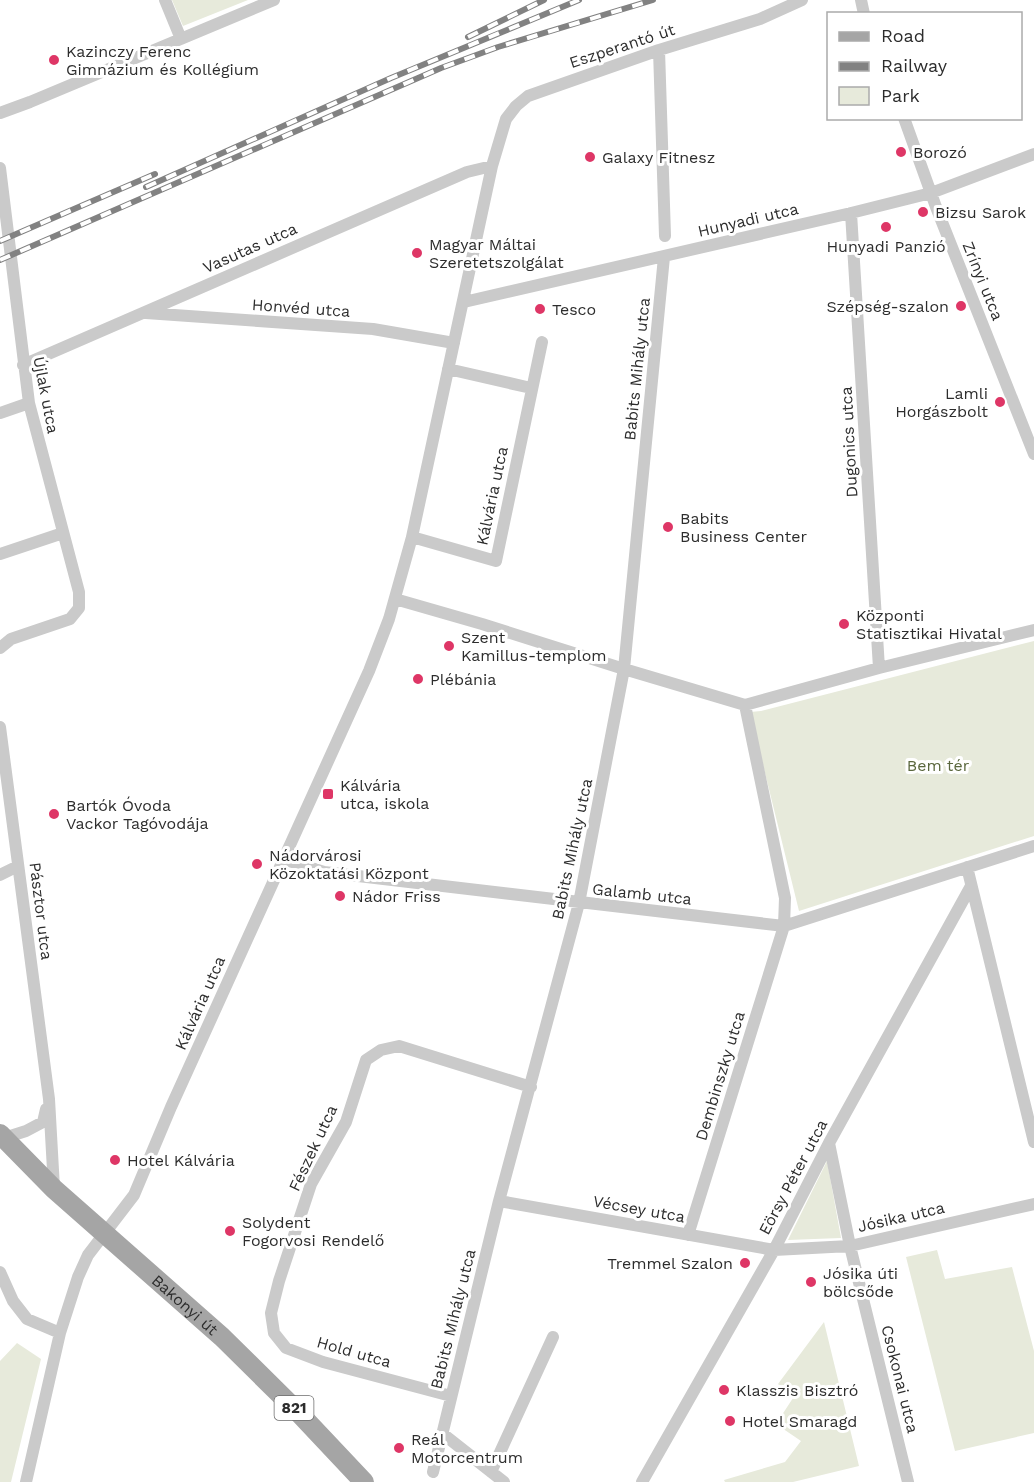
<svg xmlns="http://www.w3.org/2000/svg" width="1034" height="1482" viewBox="0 0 1034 1482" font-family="'Work Sans',sans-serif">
  <rect width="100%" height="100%" fill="#fff"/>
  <path fill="#e7eadb" d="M172,0H248L183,26Z
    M1034,641V836L799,911L750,712L761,711Z
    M827,1161L841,1238L788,1240Z
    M937,1250L945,1279L1012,1267L1034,1351V1433L955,1451L906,1257Z
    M824,1322L859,1466L793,1482H725L724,1480L785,1462L801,1441L776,1424L793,1398L778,1384Z
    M17,1343L41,1359L11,1482H0V1361Z"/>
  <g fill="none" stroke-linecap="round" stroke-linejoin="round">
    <path stroke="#cacaca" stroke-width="12" d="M165,0L181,39
      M861,0L864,14
      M659,50L665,236
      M0,113L30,102L274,0
      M904,118L936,207L1034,454
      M0,168L29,403L79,592V608L70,619L11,639L0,648
      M851,213L879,668
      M464,302L851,213L931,193L1034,154
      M146,313L373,329L454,343
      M23,365L467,172L492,166
      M448,369L531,388
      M0,413L29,403
      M412,537L496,561L542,342
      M0,554L63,533
      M395,599L482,624L624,669L745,705
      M745,705L879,668L1034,630
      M0,727L49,1099L54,1188
      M283,859L324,872L784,926L1034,846
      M967,867L1034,1142
      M0,875L18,866
      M4,1138L26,1131L43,1122L46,1109
      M829,1143L850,1246L908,1482
      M499,1201L774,1250L850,1246L1034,1204
      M688,1235L784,926L785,898L745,705
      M0,1272L13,1301L27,1319L60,1333
      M451,1396L323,1362L286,1348L274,1333L271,1313L279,1281L311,1184L346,1122L366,1060L381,1050L399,1046L531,1087
      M443,1434L504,1482
      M433,1472L499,1201L579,903L624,669L664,257
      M491,1472L553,1337
      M26,1482L60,1333L78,1277L88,1255L134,1195L171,1107L369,671L389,619L412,537L492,166L506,119L516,106L528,96L659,50L760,19L802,0
      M642,1482L774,1250L829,1143L971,886"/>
    <path stroke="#a5a5a5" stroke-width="20" id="s1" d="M0,1134L54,1189L222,1337L298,1412L364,1482"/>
    <g stroke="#828282" stroke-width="6">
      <path id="rail" d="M468,37L544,0
        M146,187L391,78L579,0
        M0,241L155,174
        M0,260L441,68L498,47L653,0"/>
    </g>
    <use href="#rail" stroke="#fff" stroke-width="4" stroke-dasharray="11" stroke-linecap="butt"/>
  </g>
  <g fill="#de3666" stroke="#fff" stroke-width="2">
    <circle cx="54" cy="60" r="6"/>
    <circle cx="901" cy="152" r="6"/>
    <circle cx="590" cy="157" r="6"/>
    <circle cx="923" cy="212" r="6"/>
    <circle cx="886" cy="227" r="6"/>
    <circle cx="417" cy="253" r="6"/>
    <circle cx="961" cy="306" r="6"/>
    <circle cx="540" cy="309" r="6"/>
    <circle cx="1000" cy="402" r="6"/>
    <circle cx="668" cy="527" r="6"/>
    <circle cx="844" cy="624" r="6"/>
    <circle cx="449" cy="646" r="6"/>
    <circle cx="418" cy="679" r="6"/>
    <rect x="322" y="788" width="12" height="12" rx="3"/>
    <circle cx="54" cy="814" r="6"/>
    <circle cx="257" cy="864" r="6"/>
    <circle cx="340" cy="896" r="6"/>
    <circle cx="115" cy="1160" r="6"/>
    <circle cx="230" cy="1231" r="6"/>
    <circle cx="745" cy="1263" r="6"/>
    <circle cx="811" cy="1282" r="6"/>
    <circle cx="724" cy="1390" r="6"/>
    <circle cx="730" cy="1421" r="6"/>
    <circle cx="399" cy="1448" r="6"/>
  </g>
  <g text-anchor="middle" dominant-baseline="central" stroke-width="6" stroke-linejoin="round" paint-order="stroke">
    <rect fill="#fff" stroke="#6c6c6c" stroke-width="1.5" x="274.5" y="1396" width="39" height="24" rx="4.5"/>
    <g font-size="15" font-weight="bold" fill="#2d2d2d">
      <text x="294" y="1408">821</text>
    </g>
    <g font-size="16" fill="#2d2d2d" stroke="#fff">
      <text transform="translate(622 46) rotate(-18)">Eszperantó út</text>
      <text transform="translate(748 220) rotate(-13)">Hunyadi utca</text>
      <text transform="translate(250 248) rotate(-24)">Vasutas utca</text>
      <text transform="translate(983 281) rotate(68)">Zrínyi utca</text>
      <text transform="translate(301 308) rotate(4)">Honvéd utca</text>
      <text transform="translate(637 369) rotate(-84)">Babits Mihály utca</text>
      <text transform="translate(46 395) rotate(79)">Újlak utca</text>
      <text transform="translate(849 442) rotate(-93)">Dugonics utca</text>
      <text transform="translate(492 496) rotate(-78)">Kálvária utca</text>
      <text transform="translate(572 849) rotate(-78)">Babits Mihály utca</text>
      <text transform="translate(642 894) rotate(6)">Galamb utca</text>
      <text transform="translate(41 911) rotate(83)">Pásztor utca</text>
      <text transform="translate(200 1003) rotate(-66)">Kálvária utca</text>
      <text transform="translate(720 1076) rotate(-73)">Dembinszky utca</text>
      <text transform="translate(313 1148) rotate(-65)">Fészek utca</text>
      <text transform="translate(793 1177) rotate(-62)">Eörsy Péter utca</text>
      <text transform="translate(639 1209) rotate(10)">Vécsey utca</text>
      <text transform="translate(901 1217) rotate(-13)">Jósika utca</text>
      <text stroke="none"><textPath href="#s1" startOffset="252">Bakonyi út</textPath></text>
      <text transform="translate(453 1319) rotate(-76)">Babits Mihály utca</text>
      <text transform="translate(354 1352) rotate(16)">Hold utca</text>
      <text transform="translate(900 1379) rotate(76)">Csokonai utca</text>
    </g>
    <g font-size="16" fill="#2d2d2d" stroke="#fff" text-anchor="start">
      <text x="66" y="51">Kazinczy Ferenc<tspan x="66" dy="18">Gimnázium és Kollégium</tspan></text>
      <text x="913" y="152">Borozó</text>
      <text x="602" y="157">Galaxy Fitnesz</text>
      <text x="935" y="212">Bizsu Sarok</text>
      <text x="429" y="244">Magyar Máltai<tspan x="429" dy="18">Szeretetszolgálat</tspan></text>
      <text x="886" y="246" text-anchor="middle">Hunyadi Panzió</text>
      <text x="949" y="306" text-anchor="end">Szépség-szalon</text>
      <text x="552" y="309">Tesco</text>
      <text x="988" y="393" text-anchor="end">Lamli<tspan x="988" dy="18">Horgászbolt</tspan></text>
      <text x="680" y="518">Babits<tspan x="680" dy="18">Business Center</tspan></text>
      <text x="856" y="615">Központi<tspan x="856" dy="18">Statisztikai Hivatal</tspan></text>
      <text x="461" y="637">Szent<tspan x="461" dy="18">Kamillus-templom</tspan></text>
      <text x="430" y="679">Plébánia</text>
      <text x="340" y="785">Kálvária<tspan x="340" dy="18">utca, iskola</tspan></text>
      <text x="66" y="805">Bartók Óvoda<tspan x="66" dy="18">Vackor Tagóvodája</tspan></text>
      <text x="269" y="855">Nádorvárosi<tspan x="269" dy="18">Közoktatási Központ</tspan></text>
      <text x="352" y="896">Nádor Friss</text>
      <text x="127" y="1160">Hotel Kálvária</text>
      <text x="242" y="1222">Solydent<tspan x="242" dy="18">Fogorvosi Rendelő</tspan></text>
      <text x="733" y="1263" text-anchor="end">Tremmel Szalon</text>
      <text x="823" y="1273">Jósika úti<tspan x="823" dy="18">bölcsőde</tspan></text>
      <text x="736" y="1390">Klasszis Bisztró</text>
      <text x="742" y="1421">Hotel Smaragd</text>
      <text x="411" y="1439">Reál<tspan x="411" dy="18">Motorcentrum</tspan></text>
    </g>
    <g font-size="16" fill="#5a673d" stroke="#fff">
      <text x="938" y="765">Bem tér</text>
    </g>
  </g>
  <rect x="827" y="12" width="195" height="108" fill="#ffffff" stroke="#ababab" stroke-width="1.5"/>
  <rect x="839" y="32" width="30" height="9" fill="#a5a5a5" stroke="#ababab" stroke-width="1.5"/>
  <text x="881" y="42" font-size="18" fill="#2d2d2d">Road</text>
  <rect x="839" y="62" width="30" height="9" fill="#828282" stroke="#ababab" stroke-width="1.5"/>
  <text x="881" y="72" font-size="18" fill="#2d2d2d">Railway</text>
  <rect x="839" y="87" width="30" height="18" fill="#e7eadb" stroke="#ababab" stroke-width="1.5"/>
  <text x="881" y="102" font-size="18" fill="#2d2d2d">Park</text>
</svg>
